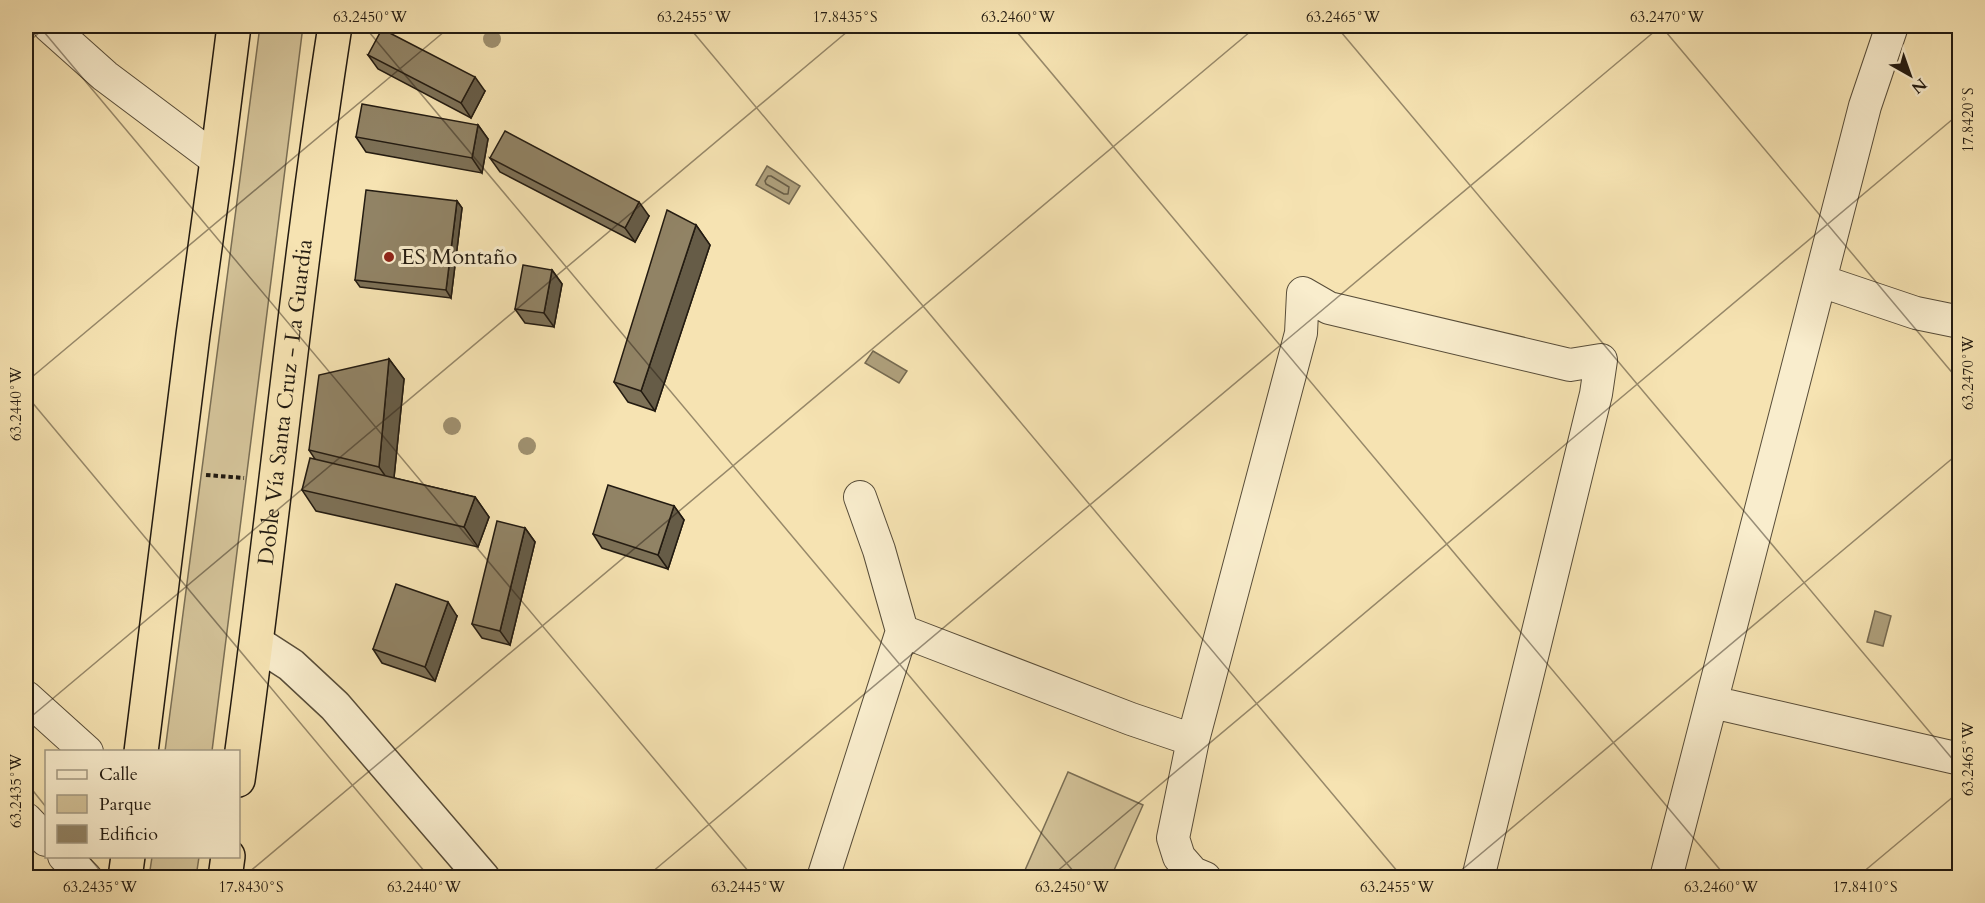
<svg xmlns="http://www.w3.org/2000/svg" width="1985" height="903" viewBox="0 0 1985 903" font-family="Cardo,serif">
  <rect width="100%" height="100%" fill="#f6e3b2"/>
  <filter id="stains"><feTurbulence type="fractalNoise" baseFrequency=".00333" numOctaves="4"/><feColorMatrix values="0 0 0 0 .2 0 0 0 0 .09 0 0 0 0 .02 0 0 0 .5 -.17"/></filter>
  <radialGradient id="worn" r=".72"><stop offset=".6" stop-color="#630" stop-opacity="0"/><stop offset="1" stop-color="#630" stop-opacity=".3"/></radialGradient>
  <path fill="#d2c197" stroke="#7a6e54" stroke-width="1.5" d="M260,26H303L212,751H165Z
    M1068,772L1143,805L1111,877H1022Z
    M152,857H199L196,877H149Z"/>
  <path fill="#ae9f7b" stroke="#766a51" stroke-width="1.5" d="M767,166L800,186L789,204L756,185Z
    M873,351L907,371L899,383L865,363Z
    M1875,611L1891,616L1883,646L1867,642Z"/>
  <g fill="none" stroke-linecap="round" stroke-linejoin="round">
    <path stroke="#685d46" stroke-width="1.5" d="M768,176H771L789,187L788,194H784L766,184L765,181Z"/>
    <g stroke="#584d39" stroke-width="34">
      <path id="minor" d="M49,26L105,76L217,160
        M1821,281L1916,313L1960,322
        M860,497L879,550L902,631
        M26,697L87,752
        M1712,702L1960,759
        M26,819L46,840
        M64,856L86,878
        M823,878L902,631L1131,719L1193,740
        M1205,878L1193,873L1179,857L1173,838L1193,740L1301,333L1303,293L1329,308L1570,365L1601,360L1596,394L1478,878
        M1666,878L1865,106L1892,26"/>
    </g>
    <g stroke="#584d39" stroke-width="36">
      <path id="tertiary" d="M257,643L291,665L335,706L483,878"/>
    </g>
    <g stroke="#231b11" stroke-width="36">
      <g id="trunk">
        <path d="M141,752L193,335L217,160L234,26"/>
        <path id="s1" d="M238,780C273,529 296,276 335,26"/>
        <path d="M125,878L128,856"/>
        <path d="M225,878L228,856"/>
      </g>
    </g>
    <path stroke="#231b11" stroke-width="4" stroke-dasharray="4.5 3" stroke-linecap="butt" d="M206,475L244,478"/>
    <use href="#minor" stroke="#f9edcd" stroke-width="32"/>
    <use href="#tertiary" stroke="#f9edcd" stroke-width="33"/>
    <use href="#trunk" stroke="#f6e3b2" stroke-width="33"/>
  </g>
  <g fill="#9f906f">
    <circle cx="492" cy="39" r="9"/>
    <circle cx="452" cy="426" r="9"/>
    <circle cx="527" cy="446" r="9"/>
  </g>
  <path fill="#7d7157" stroke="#231b11" stroke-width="1.5" d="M368,55L485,91L471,118L378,69Z
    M478,125L488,139L482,173L366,152L356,137Z
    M490,158L649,216L635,242L500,172Z
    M457,201L462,208L451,298L360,287L355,280Z
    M696,225L710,245L655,411L628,402L614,382Z
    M552,270L562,284L554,327L525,323L515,309Z
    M389,359L404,379L394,478L475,497L489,517L478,547L316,511L302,490L315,459L309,450Z
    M674,506L684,520L668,569L602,548L593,534Z
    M525,528L535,542L510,645L482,638L472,624Z
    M457,616L435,681L382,663L373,649Z"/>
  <path fill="#665c47" stroke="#231b11" stroke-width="1.5" d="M475,77L485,91L471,118L461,103Z
    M478,125L488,139L482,173L472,158Z
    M457,201L462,208L451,298L446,290Z
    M639,202L649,216L635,242L625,228Z
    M696,225L710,245L655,411L641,391Z
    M552,270L562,284L554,327L544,313Z
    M389,359L404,379L393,487L379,467Z
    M475,497L489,517L478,547L464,527Z
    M674,506L684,520L668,569L658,555Z
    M525,528L535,542L510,645L500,631Z
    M448,602L457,616L435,681L425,667Z"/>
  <path fill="#918365" stroke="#231b11" stroke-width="1.5" d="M382,29L475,77L461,103L368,55Z
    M362,104L478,125L472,158L356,137Z
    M505,131L639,202L625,228L490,158Z
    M366,190L457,201L446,290L355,280Z
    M667,210L696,225L641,391L614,382Z
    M523,265L552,270L544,313L515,309Z
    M389,359L379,467L309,450L319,375Z
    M310,458L475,497L464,527L302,490Z
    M608,485L674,506L658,555L593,534Z
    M497,521L525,528L500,631L472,624Z
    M396,584L448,602L425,667L373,649Z"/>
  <path fill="none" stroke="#231b11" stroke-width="1.5" stroke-opacity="0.45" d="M39,26L754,878M364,26L1079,878M688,26L1403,878M1012,26L1727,878M1336,26L1960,768M1661,26L1960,382M26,44L47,26M26,382L451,26M26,395L430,878M26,721L854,26M26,782L46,807M88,856L106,878M242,878L1257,26M645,878L1661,26M1049,878L1960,113M1452,878L1960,452M1856,878L1960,791"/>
  <circle fill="#8f2418" stroke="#f9edcd" stroke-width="2" cx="389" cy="257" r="6"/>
  <g text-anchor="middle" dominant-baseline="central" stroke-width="6" stroke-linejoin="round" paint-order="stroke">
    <g font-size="22" fill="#231b11" stroke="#f9edcd" text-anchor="start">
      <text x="401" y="257">ES Montaño</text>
    </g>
    <g font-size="22" fill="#231b11" stroke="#f9edcd">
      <text stroke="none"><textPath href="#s1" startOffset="381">Doble Vía Santa Cruz - La Guardia</textPath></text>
    </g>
  </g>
  <rect width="1985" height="903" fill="none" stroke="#f6e3b2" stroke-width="66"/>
  <rect x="45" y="750" width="195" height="108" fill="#f9edcd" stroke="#a39982" stroke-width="1.5"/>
  <rect x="57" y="770" width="30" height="9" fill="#f9edcd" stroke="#a39982" stroke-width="1.5"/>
  <text x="99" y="780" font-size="18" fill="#231b11">Calle</text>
  <rect x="57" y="795" width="30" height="18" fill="#d2c197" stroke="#a39982" stroke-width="1.5"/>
  <text x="99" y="810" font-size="18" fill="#231b11">Parque</text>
  <rect x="57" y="825" width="30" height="18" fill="#918365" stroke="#a39982" stroke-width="1.5"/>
  <text x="99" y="840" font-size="18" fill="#231b11">Edificio</text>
  <g transform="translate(1910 75) rotate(140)" stroke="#f9edcd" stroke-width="4.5" paint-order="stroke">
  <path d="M0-4.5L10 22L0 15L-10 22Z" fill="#231b11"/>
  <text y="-9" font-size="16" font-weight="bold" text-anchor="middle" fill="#231b11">N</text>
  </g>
  <rect x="33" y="33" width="1919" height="837" fill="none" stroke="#231b11" stroke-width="2"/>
  <g font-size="15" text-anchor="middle" fill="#231b11">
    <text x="370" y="22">63.2450°W</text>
    <text x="694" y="22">63.2455°W</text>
    <text x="845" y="22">17.8435°S</text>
    <text x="1018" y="22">63.2460°W</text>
    <text x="1343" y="22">63.2465°W</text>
    <text x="1667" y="22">63.2470°W</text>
    <text transform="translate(1968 120) rotate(-90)" y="5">17.8420°S</text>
    <text transform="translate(1968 373) rotate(-90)" y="5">63.2470°W</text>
    <text transform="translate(16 404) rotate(-90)" y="5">63.2440°W</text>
    <text transform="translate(1968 759) rotate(-90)" y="5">63.2465°W</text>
    <text transform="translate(16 791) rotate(-90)" y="5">63.2435°W</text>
    <text x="100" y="892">63.2435°W</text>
    <text x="251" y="892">17.8430°S</text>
    <text x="424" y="892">63.2440°W</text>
    <text x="748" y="892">63.2445°W</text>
    <text x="1072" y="892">63.2450°W</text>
    <text x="1397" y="892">63.2455°W</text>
    <text x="1721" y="892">63.2460°W</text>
    <text x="1865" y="892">17.8410°S</text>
  </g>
  <rect width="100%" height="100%" filter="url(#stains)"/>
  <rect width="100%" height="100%" fill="url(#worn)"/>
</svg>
